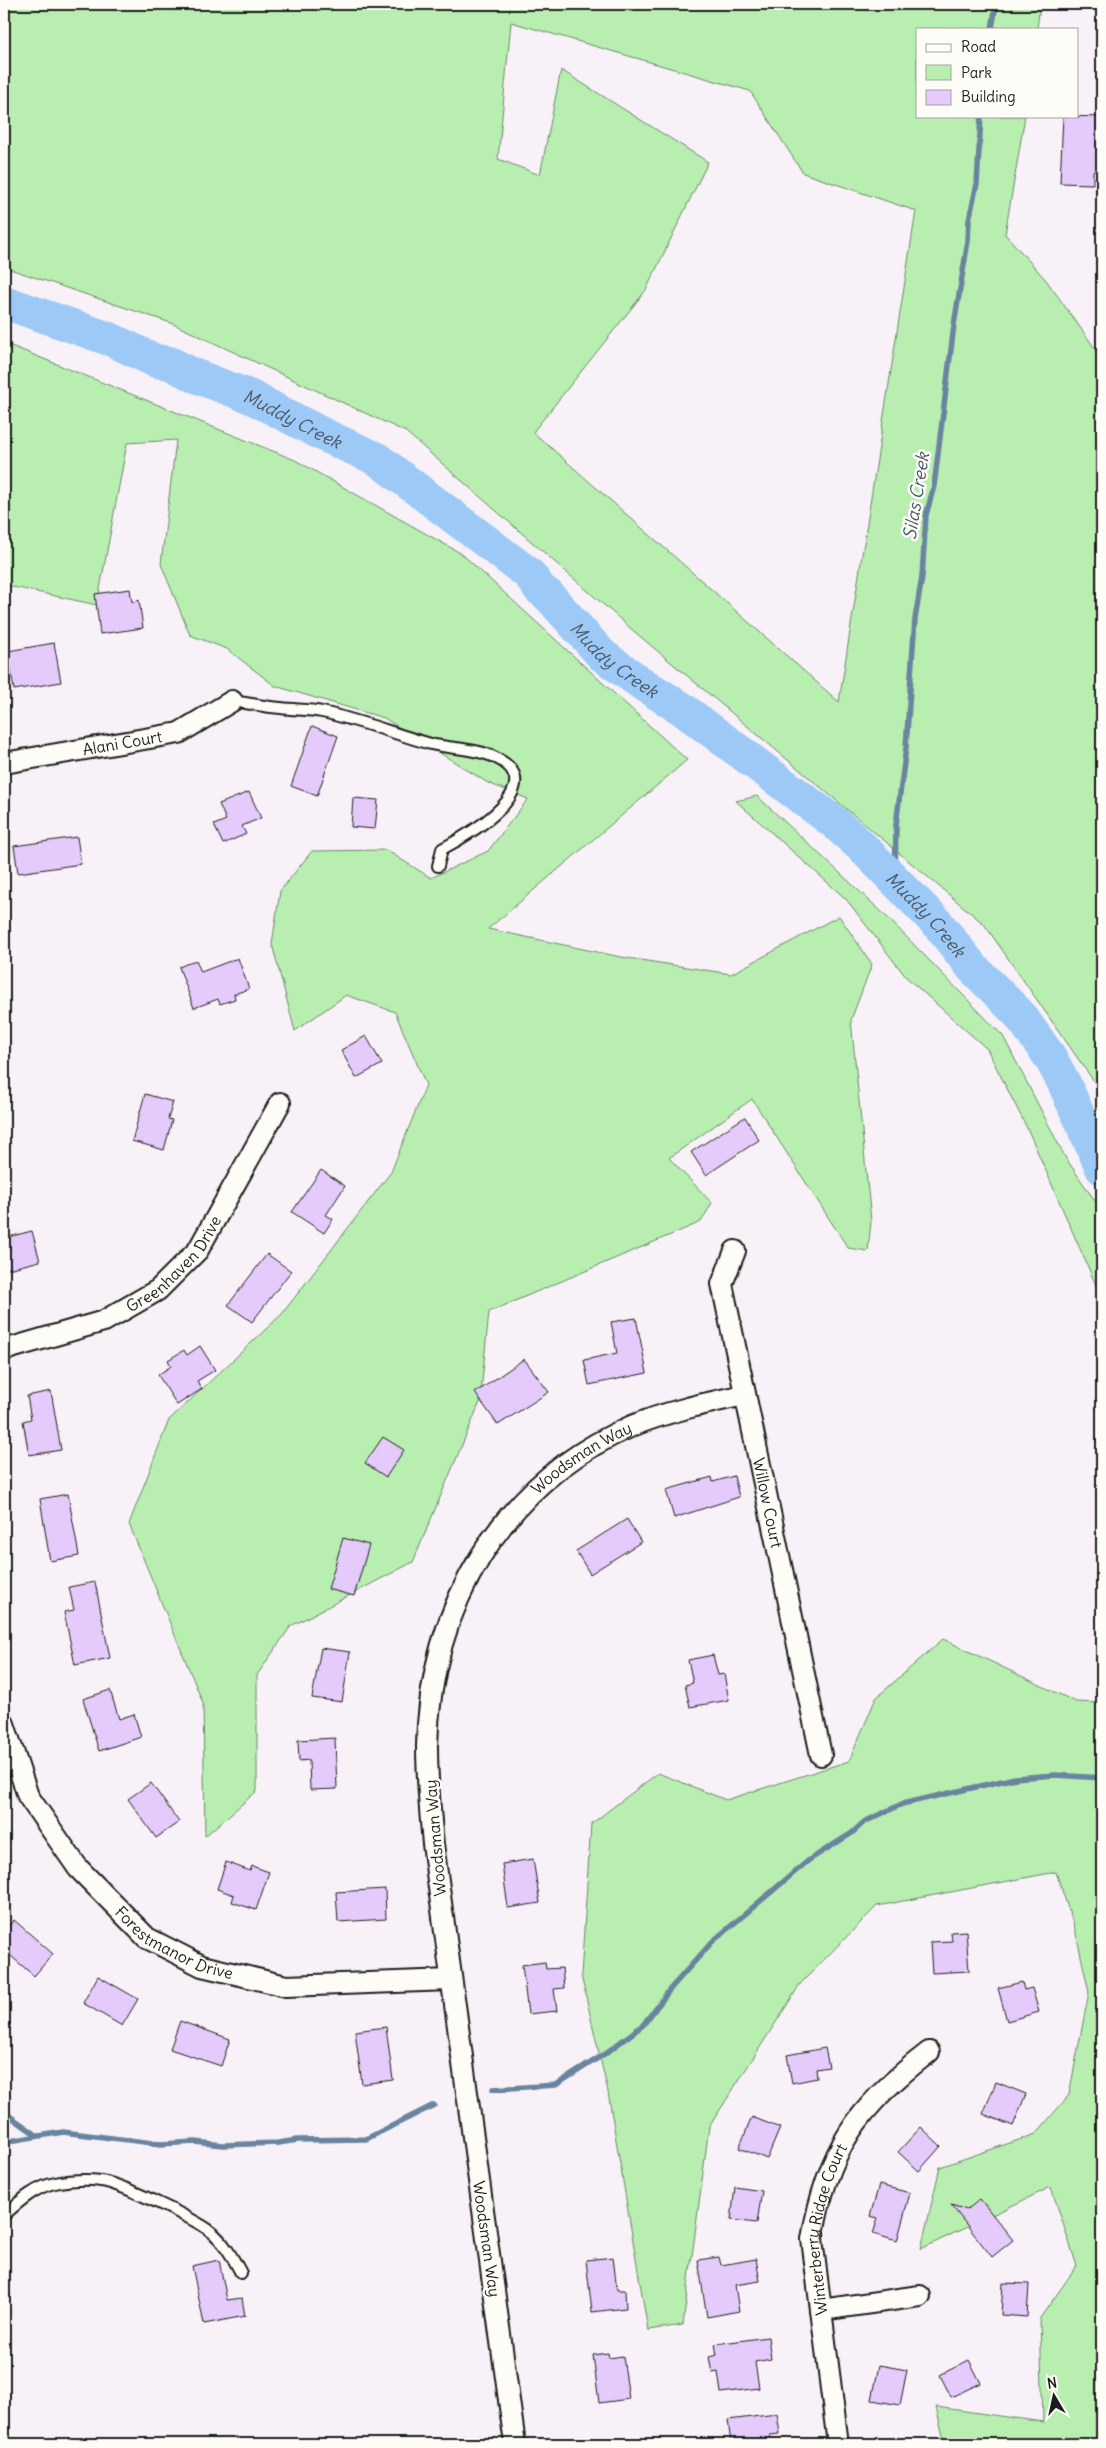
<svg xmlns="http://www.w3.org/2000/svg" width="1106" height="2448" viewBox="0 0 1106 2448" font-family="Delius,sans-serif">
  <rect width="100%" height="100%" fill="#f8f2f8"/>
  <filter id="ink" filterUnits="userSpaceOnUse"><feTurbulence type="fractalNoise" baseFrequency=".02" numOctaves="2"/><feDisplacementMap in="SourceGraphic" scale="10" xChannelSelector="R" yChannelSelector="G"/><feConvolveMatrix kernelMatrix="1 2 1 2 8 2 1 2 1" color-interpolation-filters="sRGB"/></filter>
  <g filter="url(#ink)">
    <path fill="#b8efb1" stroke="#6a8666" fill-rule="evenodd" d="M4,4H1040L1037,29H917V116H1025L1005,234L1046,280L1102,358V1093L984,924L636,633L406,432L171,323L4,267ZM511,22L750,91L803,173L916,211L839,702L533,432L646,290L708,162L561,70L540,175L498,159Z
      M4,343L295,460L462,554L687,760L488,929L621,957L731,974L839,916L872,964L851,1020L871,1221L868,1251L848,1248L752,1099L669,1158L712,1203L701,1222L489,1312L480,1402L413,1562L291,1626L257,1675V1791L205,1836L203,1703L129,1524L169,1420L282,1314L391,1172L426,1085L395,1012L346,995L295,1031L272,944L280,891L312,851L386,850L431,878L488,851L528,799L488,783L384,718L275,686L227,649L190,635L161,564L176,440L127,443L97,605L4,585Z
      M757,796L885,915L1003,1036L1065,1157L1102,1211V1299L1028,1130L987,1049L906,977L846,899L736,801Z
      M943,1639L1076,1702L1102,1703V2444H945L936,2407L1043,2422L1040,2318L1077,2266L1051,2187L921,2249L940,2167L1036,2134L1069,2095L1089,1992L1075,1929L1056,1872L877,1906L801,1983L709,2127L683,2325L648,2330L608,2092L581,1975L591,1824L658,1773L726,1800L849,1761L876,1698Z"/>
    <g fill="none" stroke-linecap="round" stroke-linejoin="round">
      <path stroke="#69849f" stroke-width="5.5" d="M992,29L996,4
        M895,882L896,825L906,747L915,619L922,577L926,515L934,486L954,325L968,241L969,220L977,184L981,116
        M493,2089L556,2085L606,2053L643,2025L671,1988L712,1942L809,1860L852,1833L864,1822L902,1804L1015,1778L1055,1775L1102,1778
        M4,2112L38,2136
        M4,2142L63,2132L161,2144L195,2142L223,2145L278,2143L298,2140L366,2139L434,2105"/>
      <path stroke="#9cc9f6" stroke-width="34" id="s1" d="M4,302L112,340L156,361L170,363L193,375L251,397L326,436L377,459L529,574L540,589L548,595L602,655L641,683L681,708L834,822L862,847L938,924L972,967L1019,1014L1050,1057L1064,1083L1102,1168"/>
    </g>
    <path fill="#e5cbfb" stroke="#1c1c1c" d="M1063,116L1102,117L1101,171H1093V184L1060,183Z
      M130,589L132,602L139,600L143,628L100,634L95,594Z
      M54,643L61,682L14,690L8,651Z
      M312,726L338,736L317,796L291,786Z
      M249,792L261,818L242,826L246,834L223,844L214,825L226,820L219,804Z
      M353,798L378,800L375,829L351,827Z
      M77,837L81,864L18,873L14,846Z
      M238,958L249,989L234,994L235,999L220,1004L218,999L194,1008L179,967L196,960L201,972Z
      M366,1036L382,1064L356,1078L341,1050Z
      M145,1094L173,1102L168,1119L172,1120L164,1150L132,1141Z
      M745,1117L759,1140L706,1175L691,1152Z
      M321,1170L345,1186L326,1215L333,1219L324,1233L292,1212Z
      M32,1231L40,1261L4,1270V1238Z
      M267,1254L291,1271L252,1322L228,1305Z
      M636,1318L647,1373L589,1385L584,1360L617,1353L611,1322Z
      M200,1346L215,1370L197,1381L202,1389L177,1405L158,1375L171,1366L168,1360L184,1350L187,1355Z
      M524,1359L549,1392L498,1425L475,1393Z
      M51,1391L61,1450L29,1455L23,1421L31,1419L27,1396Z
      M383,1437L404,1450L386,1477L365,1463Z
      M734,1476L739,1497L674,1518L666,1490L712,1477L713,1482Z
      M68,1494L79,1556L50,1561L40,1499Z
      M627,1519L641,1542L590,1574L576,1551Z
      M343,1538L369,1545L354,1596L328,1589Z
      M95,1582L110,1658L75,1665L64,1612L74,1610L69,1587Z
      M321,1648L350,1652L342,1702L312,1698Z
      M713,1655L718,1675L724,1674L729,1700L690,1707L685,1685L693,1683L688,1660Z
      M110,1690L119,1719L134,1714L141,1737L99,1751L83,1699Z
      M335,1738L337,1789L310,1790L309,1760L299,1761L298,1740Z
      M151,1783L179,1822L156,1838L128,1799Z
      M533,1859L540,1903L508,1908L502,1864Z
      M226,1862L250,1871L252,1866L269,1872L256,1910L232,1902L234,1895L217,1889Z
      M385,1889L386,1919L338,1922L336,1892Z
      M14,1920L53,1954L34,1976L4,1950V1931Z
      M966,1931L969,1971L932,1973L930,1942L952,1941L951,1932Z
      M545,1962L546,1969L562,1968L564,1988L554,1989L557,2011L528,2014L522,1965Z
      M98,1976L138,1999L122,2026L83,2003Z
      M1022,1982L1024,1990L1032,1988L1039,2012L1007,2021L998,1988Z
      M180,2021L230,2039L221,2066L170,2049Z
      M386,2027L393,2080L362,2084L355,2031Z
      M825,2048L829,2067L816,2069L817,2078L792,2083L787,2055Z
      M996,2082L1026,2094L1013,2126L983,2114Z
      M752,2117L780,2128L767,2159L739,2148Z
      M921,2127L941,2146L919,2171L898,2152Z
      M879,2185L910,2193L897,2241L873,2234L878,2218L870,2216Z
      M735,2187L762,2191L757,2223L731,2220Z
      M980,2199L1013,2240L992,2257L951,2205L967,2210Z
      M613,2257L617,2290H625L626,2308L592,2312L586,2260Z
      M719,2257L721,2265L756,2259L760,2281L735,2285L739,2311L707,2317L698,2260Z
      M219,2260L227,2300L242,2298L245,2316L204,2324L192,2266Z
      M1003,2283L1029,2284L1027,2317L1001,2315Z
      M768,2337L771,2359L755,2362L759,2388L721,2393L718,2372L712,2373L709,2357L717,2355L715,2344Z
      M608,2353L609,2358L623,2356L629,2399L599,2403L593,2355Z
      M969,2360L981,2383L951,2397L940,2375Z
      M879,2365L907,2370L900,2405L872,2400Z
      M777,2414L780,2434L770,2435L771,2444H731L728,2420Z"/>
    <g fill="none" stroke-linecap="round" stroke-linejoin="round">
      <g stroke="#1c1c1c" stroke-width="14">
        <path id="lane" d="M232,701C248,703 265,707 281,708C295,710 308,709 322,712C359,720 395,734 431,744C451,749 476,748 494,757C555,785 468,835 442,849L438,866
          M4,2215C19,2202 35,2187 55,2183C70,2180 87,2179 101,2181C120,2183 192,2218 209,2230C224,2241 233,2258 241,2273"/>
      </g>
      <g stroke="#1c1c1c" stroke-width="24">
        <g id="street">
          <path id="s2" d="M4,763L179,733L232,701"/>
          <path id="s3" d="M735,1251L722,1284L821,1755"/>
          <path id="s4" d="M4,1350L104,1321L158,1290L198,1250L280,1103"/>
          <path id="s5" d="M4,1724L28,1796L78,1868L147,1938L202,1966L286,1986L451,1980"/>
          <path d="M821,2310L920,2296"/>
          <path id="s6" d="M515,2444L433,1844C430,1812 427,1778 427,1746C430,1606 502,1482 632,1426C668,1411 708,1403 745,1395"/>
          <path id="s7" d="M838,2444L812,2239C827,2150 858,2106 929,2052"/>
        </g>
      </g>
      <use href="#lane" stroke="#fdfcf7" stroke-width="10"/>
      <use href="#street" stroke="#fdfcf7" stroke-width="20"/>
    </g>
  </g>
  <g text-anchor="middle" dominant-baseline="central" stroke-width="5" stroke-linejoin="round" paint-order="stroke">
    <g font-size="16" fill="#1c1c1c" stroke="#fdfcf7">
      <text stroke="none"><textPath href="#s2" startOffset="120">Alani Court</textPath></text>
      <text stroke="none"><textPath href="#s4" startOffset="196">Greenhaven Drive</textPath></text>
      <text stroke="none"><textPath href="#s6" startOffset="1046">Woodsman Way</textPath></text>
      <text stroke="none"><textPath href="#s3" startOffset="259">Willow Court</textPath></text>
      <text transform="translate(435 1838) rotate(-95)">Woodsman Way</text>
      <text stroke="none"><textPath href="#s5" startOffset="288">Forestmanor Drive</textPath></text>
      <text stroke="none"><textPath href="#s7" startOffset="218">Winterberry Ridge Court</textPath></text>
      <text transform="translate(487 2239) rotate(82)">Woodsman Way</text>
    </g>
    <g font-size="18" font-style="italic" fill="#495968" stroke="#fdfcf7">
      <text stroke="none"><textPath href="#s1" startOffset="312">Muddy Creek</textPath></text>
      <text transform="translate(916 496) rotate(-81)">Silas Creek</text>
      <text stroke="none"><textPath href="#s1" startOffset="718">Muddy Creek</textPath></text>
      <text stroke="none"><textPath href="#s1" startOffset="1122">Muddy Creek</textPath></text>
    </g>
  </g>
  <rect width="1106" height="2448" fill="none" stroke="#fdfcf7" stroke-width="20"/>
  <rect x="10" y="10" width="1086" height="2428" fill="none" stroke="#1c1c1c" stroke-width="2" filter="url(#ink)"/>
  <rect x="916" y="28" width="162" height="90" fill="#fdfcf7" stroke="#a3a29f"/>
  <rect x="926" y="44" width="25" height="8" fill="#fdfcf7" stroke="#a3a29f"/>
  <text x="961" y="52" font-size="15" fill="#1c1c1c">Road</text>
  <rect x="926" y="65" width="25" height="15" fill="#b8efb1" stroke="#a3a29f"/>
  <text x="961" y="78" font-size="15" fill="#1c1c1c">Park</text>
  <rect x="926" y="90" width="25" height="15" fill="#e5cbfb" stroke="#a3a29f"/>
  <text x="961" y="102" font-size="15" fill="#1c1c1c">Building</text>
  <g transform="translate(1054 2396) rotate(351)" stroke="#fdfcf7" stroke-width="4" paint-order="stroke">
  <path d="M0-4L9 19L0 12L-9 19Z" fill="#1c1c1c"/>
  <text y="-8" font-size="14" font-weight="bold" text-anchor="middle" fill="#1c1c1c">N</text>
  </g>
</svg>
